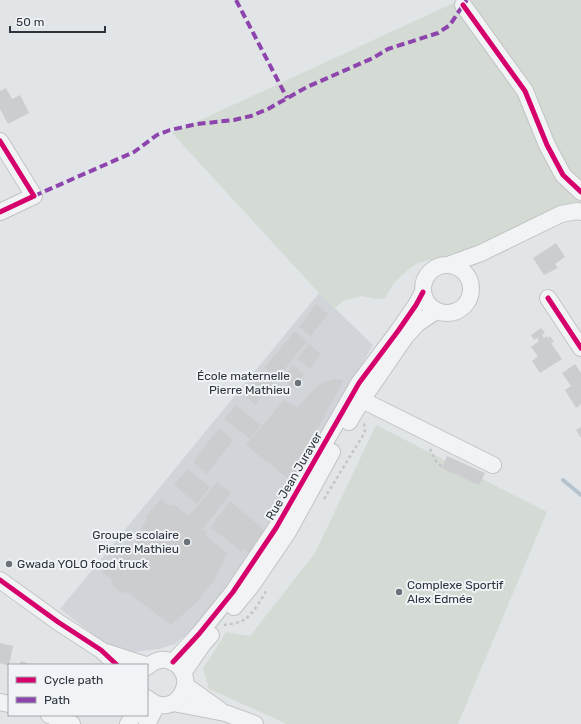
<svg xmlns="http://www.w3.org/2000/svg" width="581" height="724" viewBox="0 0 581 724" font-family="Rubik,sans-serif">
  <rect width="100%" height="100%" fill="#e2e5e7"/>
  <path fill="#d1d5da" d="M319,293L373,345L273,519L245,565L195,628L175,644L159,649L135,652L107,645L60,609Z"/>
  <path fill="#d4dad4" d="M460,0H581V202L565,205L468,250L418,263L409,269L394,283L385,298L376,299L362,296L343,301L335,308L319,293L172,133Z
    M376,425L547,512L458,724H287L209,689L203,669L226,632L250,636L315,553Z"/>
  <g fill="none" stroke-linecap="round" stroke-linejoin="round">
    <path stroke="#b4c3ce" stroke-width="4" d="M563,480L581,495"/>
  </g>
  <path fill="#cbcdcf" d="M6,88L12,99L20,95L29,113L8,124L0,109V91Z
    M556,243L565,257L555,264L558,268L544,275L533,258Z
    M316,304L328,314L311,336L299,327Z
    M541,328L545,333L542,335L544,338L547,336L548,338L550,336L554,342L551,343L562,359L540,373L532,361L538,356L531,347L539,341L537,338L534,340L531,335Z
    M295,331L307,341L278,378L264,368Z
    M309,344L321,354L310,369L297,359Z
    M575,364L581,373V404L576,408L565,390L571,386L562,373Z
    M293,365L304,374L293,388L281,379Z
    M261,373L273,382L255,405L244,395Z
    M336,379L344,380L301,460L303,462L291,481L246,445L284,400L298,407L314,389L320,384L328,381Z
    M236,405L261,425L250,439L224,419Z
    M581,427V438L576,430Z
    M219,428L233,440L207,474L193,462Z
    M447,456L485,473L479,485L442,468Z
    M187,469L210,487L197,504L174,485Z
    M217,482L231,493L203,529L208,533L205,535L227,553L215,579L194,605L171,625L126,591L123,594L111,584L113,581L102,572L118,552L120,555L126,546L131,548L144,531L141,528L147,519L145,517L161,499L170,506L173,504L189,516Z
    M230,501L265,531L258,543L256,542L250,554L243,549L242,552L210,527Z
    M0,643L13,646L9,666L0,663Z
    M21,661L32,665H20Z"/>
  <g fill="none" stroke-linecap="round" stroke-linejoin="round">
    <g stroke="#c1c3c5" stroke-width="18">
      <path id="minor" d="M463,5L525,91L547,145L563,175L581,192
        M0,141L34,196L0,212
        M448,265L481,253L561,214L578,211L581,212
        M423 289a24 24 0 1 1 48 0a24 24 0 1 1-48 0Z
        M548,298L581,348
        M362,400L493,465
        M349,422L362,400L406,336L417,324L436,311
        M0,580L58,622L101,650L117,665
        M234,607L252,585L288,532L332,452
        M106,652L146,665
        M173,662L199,634L233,592L276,528L359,383L398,331L416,305L423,292
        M147,667C154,661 162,658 170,661C203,673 176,724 147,698
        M183,673L203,644L211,635
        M185,685L220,710
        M0,702L9,704
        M173,703L225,713L255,724
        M49,715L72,724
        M128,724L134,715
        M147,724L157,705"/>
    </g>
    <path stroke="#c3c5c7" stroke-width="2.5" stroke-dasharray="3 3" stroke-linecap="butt" d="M430,449L437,463L443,467
      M324,499L362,437L365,431L364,423
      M224,625C231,624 240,623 245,619C252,615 262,599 266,591"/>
    <use href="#minor" stroke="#f2f3f4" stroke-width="16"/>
    <path stroke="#8e44ad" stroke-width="4" stroke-dasharray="8 4" stroke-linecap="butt" d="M236,0L287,98
      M34,196L134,152L157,135L170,130L197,124L234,120L251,116L268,109L307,87L373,58L388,49L438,33L450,25L463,5L467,0"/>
    <g stroke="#f1f3f6" stroke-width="8">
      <path id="cycleway" d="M463,5L525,91L547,145L563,175L581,192
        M0,141L34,196L0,212
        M548,298L581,348
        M0,580L58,622L101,650L117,665
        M173,662L199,634L233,592L276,528L359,383L398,331L416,305L423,292"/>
    </g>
    <use href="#cycleway" stroke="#d6006c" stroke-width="5"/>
  </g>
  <g fill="#6c7279" stroke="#f1f3f6" stroke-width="1.5">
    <circle cx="298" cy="383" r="4"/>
    <circle cx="187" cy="542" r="4"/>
    <circle cx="9" cy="564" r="4"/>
    <circle cx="399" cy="592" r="4"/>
  </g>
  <g text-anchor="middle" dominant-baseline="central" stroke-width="4" stroke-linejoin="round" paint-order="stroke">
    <g font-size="12" fill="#2c343e" stroke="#f1f3f6" text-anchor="end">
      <text x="290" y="376">École maternelle<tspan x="290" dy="14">Pierre Mathieu</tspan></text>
      <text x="179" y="535">Groupe scolaire<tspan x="179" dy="14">Pierre Mathieu</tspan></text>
      <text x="17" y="564" text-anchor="start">Gwada YOLO food truck</text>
      <text x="407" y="585" text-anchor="start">Complexe Sportif<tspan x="407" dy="14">Alex Edmée</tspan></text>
    </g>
    <g font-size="12" fill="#2c343e" stroke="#f1f3f6">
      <text transform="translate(294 476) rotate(-60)">Rue Jean Juraver</text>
    </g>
  </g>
  <rect x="8" y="664" width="140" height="52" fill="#f1f3f6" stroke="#a2a7ac"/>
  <rect x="16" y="677" width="20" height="6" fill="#d6006c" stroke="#a2a7ac"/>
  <text x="44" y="684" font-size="12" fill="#2c343e">Cycle path</text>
  <rect x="16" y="697" width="20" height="6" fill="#8e44ad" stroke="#a2a7ac"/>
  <text x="44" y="704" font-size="12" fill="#2c343e">Path</text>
  <path d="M10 26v6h95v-6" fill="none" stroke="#2c343e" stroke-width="2"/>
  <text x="16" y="26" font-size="12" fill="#2c343e" stroke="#f1f3f6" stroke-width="3" paint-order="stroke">50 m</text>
</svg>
